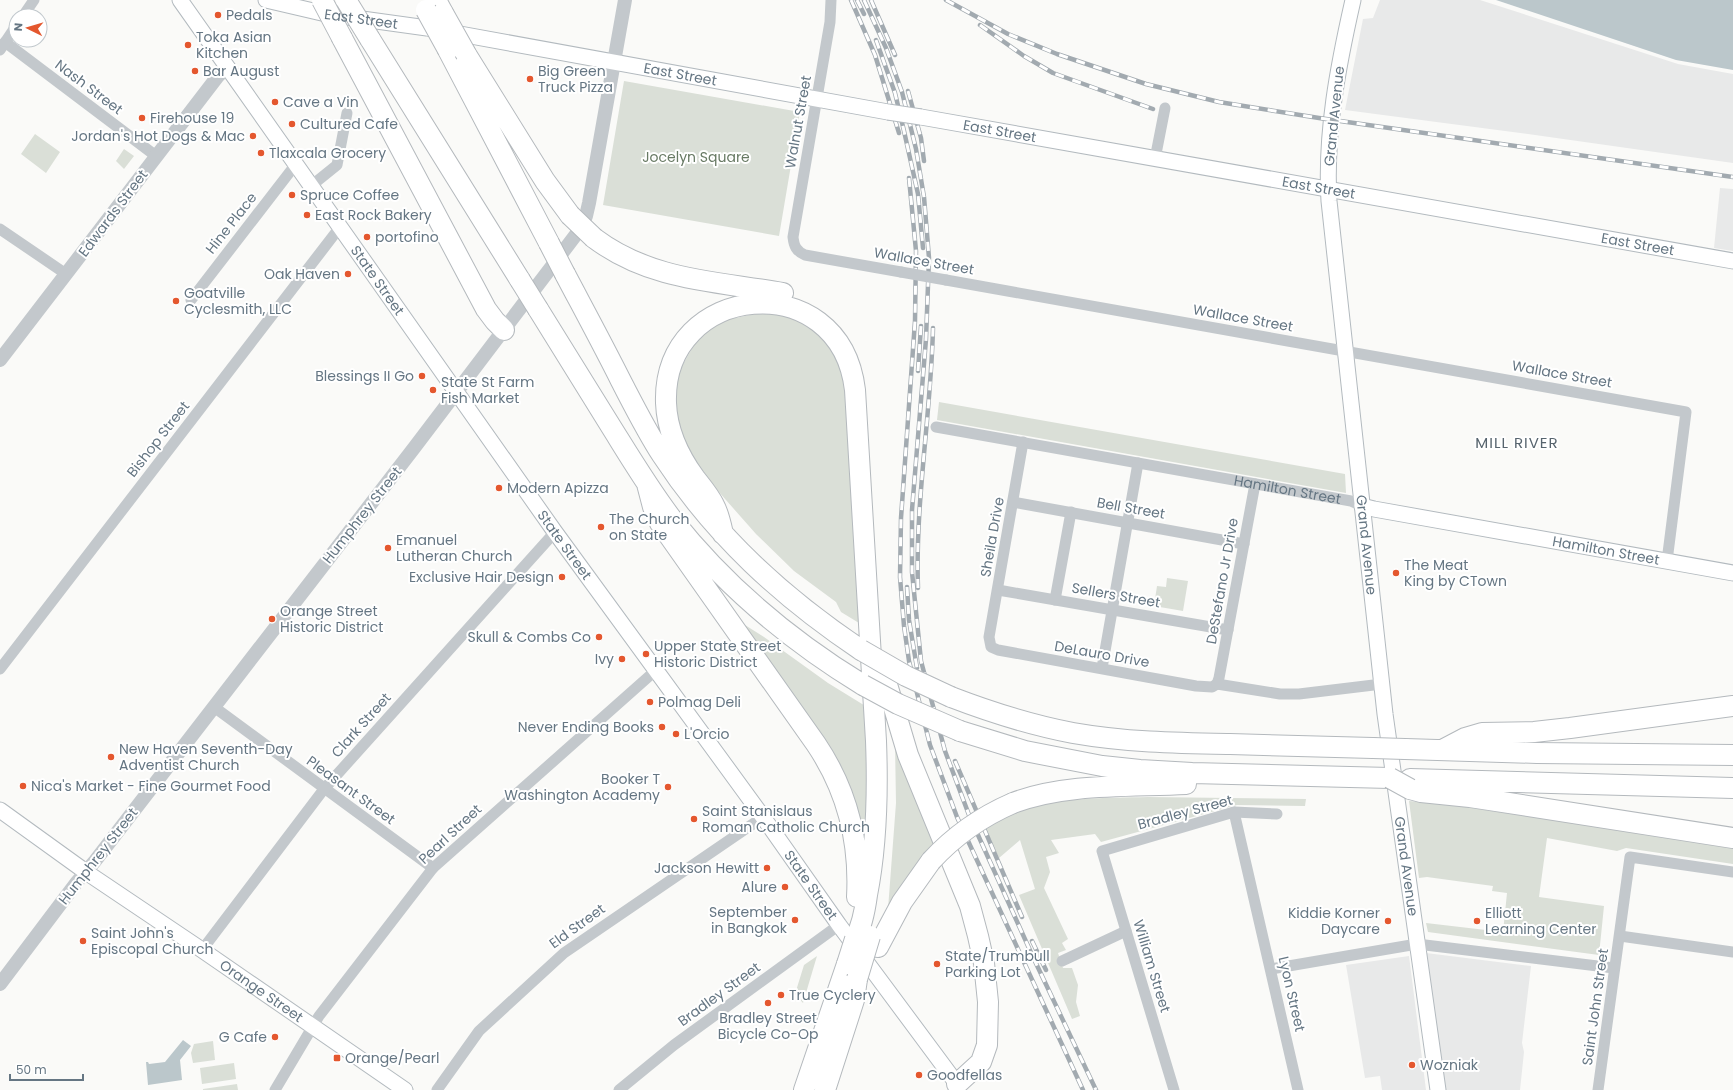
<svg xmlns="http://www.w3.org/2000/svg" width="1733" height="1090" viewBox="0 0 1733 1090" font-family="Poppins,sans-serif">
  <rect width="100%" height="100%" fill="#fafaf8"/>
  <path fill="#e8e9e9" d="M1380,0H1480L1678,64L1733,74V163L1528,134L1345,110L1363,19L1373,18Z
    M1720,188L1733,189V251L1714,248Z
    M1426,953L1531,966L1522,1043L1524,1052L1520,1090H1445Z
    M1409,956L1426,1090H1382L1380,1076L1365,1078L1346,965Z"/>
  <path fill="#dadfd7" d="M624,81L800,112L779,236L603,205Z
    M35,134L60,152L46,173L21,154Z
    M124,149L134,156L124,169L116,161Z
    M770,311L812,326L826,340L845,373L859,623L841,612L836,602L794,571L756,534L703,474L688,450L679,428L674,402L676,376L700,335L720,321Z
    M939,402L1345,474L1346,493L937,420Z
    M1167,578L1188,581L1183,611L1154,606L1157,586L1166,587Z
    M745,625L764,637L828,683L867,707L869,762L865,851L751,640Z
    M895,744L940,841L888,909L896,803Z
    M1148,797L1306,799L1305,806L1237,805L1101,842L1095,834L1051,840L1059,853L1046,857L1050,872L1044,888L1068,939L1062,943L1066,950L1058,953L1063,968H1072L1078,985L1076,1002L1080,1016L1072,1019L1019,895L1035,889L1020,840L999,858L985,828C995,822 1006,815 1017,811C1059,797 1105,798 1148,797Z
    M1409,801L1446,804L1733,847V864L1626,848L1617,851L1547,838L1539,897L1604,906L1599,955L1428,932L1426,923L1503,932L1507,893L1492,891L1493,886L1427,877L1419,878Z
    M817,956L803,1003L795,994L804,965Z
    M213,1041L215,1060L193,1063L191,1053L194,1044Z
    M234,1063L236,1079L202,1084L200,1068Z
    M237,1084L238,1090H203V1089Z"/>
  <path fill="#bbc7cb" d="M1496,0H1733V70L1676,60Z
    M183,1040L191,1046L180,1060L182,1080L148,1085L146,1062H148L149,1064L165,1062Z"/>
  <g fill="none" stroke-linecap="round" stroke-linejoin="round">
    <g stroke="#b3babf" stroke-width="17">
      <g id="secondary">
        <path id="s2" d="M180,0L555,532L763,817L839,925L957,1084"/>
        <path id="s3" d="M266,0L326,14L427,28L888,112"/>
        <path id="s4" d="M1353,0C1338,66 1325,133 1329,201L1385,714L1438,1090"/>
        <path id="s5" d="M921,117L1733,261"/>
        <path id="s6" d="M1362,506L1374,509L1733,573"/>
        <path id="s7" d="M0,810L86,872L202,950L405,1090"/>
      </g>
    </g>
    <g stroke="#b4b9bd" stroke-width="22">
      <path id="motorway" d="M436,0L443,13
        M342,38L486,309L495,321L504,330
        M370,39L520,280
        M448,50L549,243
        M466,54L545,181L570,215
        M594,238C651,281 716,281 783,293
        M565,274C584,310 603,345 621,381C634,406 647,432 662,455C715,536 782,597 861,650
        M538,309C562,348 586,387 610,425C630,457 649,489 672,519C725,586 791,641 863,685
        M647,484L653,507L660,523L816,744C847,790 860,842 857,897
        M723,534C721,525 719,514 714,505C709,495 702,487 695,478C679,456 667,430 666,403C662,282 840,264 855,390L876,741C878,793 877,844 867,895C865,910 862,926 855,939
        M883,671L908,755L970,906L978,936L984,963L988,1002L987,1045L981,1062L957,1084
        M951,697C990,712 1031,725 1073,733C1124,742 1175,743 1227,744C1276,745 1325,747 1373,748
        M960,731L1025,751L1102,766L1140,770L1192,773L1390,778
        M1405,749L1537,753L1733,755
        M1444,749L1465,738L1482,733L1534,732L1570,728L1733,706
        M1410,779L1733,788
        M1410,789L1421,792L1470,797L1733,838
        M1013,803C1066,783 1130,787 1186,784
        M878,947L902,902L931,861
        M804,1090L847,964
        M825,1090L854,1000L857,979"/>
    </g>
    <g stroke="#c3c8cc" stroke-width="11">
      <path d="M831,0L830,22L793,237C794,246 796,251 805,255L901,272"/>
      <path d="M23,16L34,0"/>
      <path d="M5,42L156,156"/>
      <path d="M0,50L16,26"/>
      <path d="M1155,159L1165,108"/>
      <path d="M311,186L337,165L347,113"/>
      <path d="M0,229L66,274"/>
      <path d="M946,280L1686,412L1667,561"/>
      <path d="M191,300L296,164"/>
      <path id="s1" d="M936,427L1351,501L1362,506"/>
      <path d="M1023,442L989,637L991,647L998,650L1196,686L1212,687L1217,684"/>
      <path d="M1013,502L1244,544"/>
      <path d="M998,590L1228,630"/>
      <path d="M1055,600L1071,512"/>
      <path d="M1102,668L1138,463"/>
      <path d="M0,669L340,227"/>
      <path d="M1217,684L1219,678L1255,484"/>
      <path d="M1217,684L1280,694H1299L1382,684"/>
      <path d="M214,707L433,868"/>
      <path d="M1234,812L1298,1090"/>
      <path d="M1620,936L1733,952"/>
      <path d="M202,950L324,789L555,532"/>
      <path d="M1062,961L1126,931"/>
      <path d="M1271,969L1417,944L1614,968"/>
      <path d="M275,1090L319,1016L433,868L655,671"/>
      <path d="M437,1090L479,1031L564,953L763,817"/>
      <path d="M619,1090L674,1045L839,925"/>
      <path d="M1174,1090L1102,851L1234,812L1277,814"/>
      <path d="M1598,1090L1630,857L1733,872"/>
    </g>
    <path stroke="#c3c8cc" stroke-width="14" d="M0,360L218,76L227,67
      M0,984L77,882L95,861L414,448L581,228L586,216L589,203L625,0"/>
    <use href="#secondary" stroke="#fff" stroke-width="15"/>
    <use href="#motorway" stroke="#fff" stroke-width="20"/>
    <g stroke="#a2aab0" stroke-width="4.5">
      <path id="rail" d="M851,0L875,55L899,133
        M857,0L864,14
        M864,0L886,48L902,92L916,149L924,197L929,258L926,339L912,510V572L921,661L945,751L969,815L1033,957L1096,1090
        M871,0L895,55
        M946,0L1008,34L1057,54L1146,84L1219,102L1319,118L1733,177
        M980,25L1024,56L1053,73L1153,109
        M876,40L895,93L904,131L918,194L923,248
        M908,91L921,138L924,161
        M909,178L916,251L915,321L901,518L900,577L904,626L909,661L930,745L957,817L1083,1090
        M918,371L921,326
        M907,587L909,620L917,668
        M918,588C915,501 931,415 933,328
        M955,761L1022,917
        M1032,941L1046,970"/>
    </g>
    <use href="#rail" stroke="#fff" stroke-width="3" stroke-dasharray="9" stroke-linecap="butt"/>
    <g stroke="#b3babf" stroke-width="17" stroke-linecap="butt">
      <path id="secondary-bridge" d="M888,112L921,117"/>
    </g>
    <g stroke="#b4b9bd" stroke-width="22" stroke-linecap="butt">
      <path id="motorway-bridge" d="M322,0L342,38
        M346,0L370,39
        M426,10L448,50
        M443,13L466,54
        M570,215L594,238
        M549,243L565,274
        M520,280L538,309
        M861,650L906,676L951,697
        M863,685L898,704L960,731
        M1373,748L1405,749
        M1390,778L1410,789
        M931,861C954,836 983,816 1013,803
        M847,964L855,939
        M857,979L870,936"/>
    </g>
    <path stroke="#c3c8cc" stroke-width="11" d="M901,272L946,280"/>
    <use href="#secondary-bridge" stroke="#fff" stroke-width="15"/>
    <use href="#motorway-bridge" stroke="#fff" stroke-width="20"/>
  </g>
  <g fill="#e4572e" stroke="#fff" stroke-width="1.5">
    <circle cx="218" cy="15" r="4"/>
    <circle cx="188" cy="45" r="4"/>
    <circle cx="195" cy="71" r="4"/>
    <circle cx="530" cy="79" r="4"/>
    <circle cx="275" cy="102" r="4"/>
    <circle cx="142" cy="118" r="4"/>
    <circle cx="292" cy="124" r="4"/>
    <circle cx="253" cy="136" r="4"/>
    <circle cx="261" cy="153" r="4"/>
    <circle cx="292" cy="195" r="4"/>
    <circle cx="307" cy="215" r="4"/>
    <circle cx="367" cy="237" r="4"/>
    <circle cx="348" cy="274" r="4"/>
    <circle cx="176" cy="301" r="4"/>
    <circle cx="422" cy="376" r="4"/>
    <circle cx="433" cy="390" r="4"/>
    <circle cx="499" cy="488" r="4"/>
    <circle cx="601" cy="527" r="4"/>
    <circle cx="388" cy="548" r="4"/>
    <circle cx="1396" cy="573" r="4"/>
    <circle cx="562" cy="577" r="4"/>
    <circle cx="272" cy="619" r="4"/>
    <circle cx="599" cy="637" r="4"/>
    <circle cx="646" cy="654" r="4"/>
    <circle cx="622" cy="659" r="4"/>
    <circle cx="650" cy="702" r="4"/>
    <circle cx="662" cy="727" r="4"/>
    <circle cx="676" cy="734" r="4"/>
    <circle cx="111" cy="757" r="4"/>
    <circle cx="23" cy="786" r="4"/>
    <circle cx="668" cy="787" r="4"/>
    <circle cx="694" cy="819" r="4"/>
    <circle cx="767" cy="868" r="4"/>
    <circle cx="785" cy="887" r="4"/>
    <circle cx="795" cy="920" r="4"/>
    <circle cx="1388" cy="921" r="4"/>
    <circle cx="1477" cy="921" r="4"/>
    <circle cx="83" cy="941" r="4"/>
    <circle cx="937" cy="964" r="4"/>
    <circle cx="781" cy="995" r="4"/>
    <circle cx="768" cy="1003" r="4"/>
    <circle cx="275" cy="1037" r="4"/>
    <rect x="333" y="1054" width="8" height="8" rx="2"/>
    <circle cx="1412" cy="1065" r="4"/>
    <circle cx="919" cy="1075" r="4"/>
  </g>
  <g text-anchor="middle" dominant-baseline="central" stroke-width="4" stroke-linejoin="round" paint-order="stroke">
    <g font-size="14" fill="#657683" stroke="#fff" text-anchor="start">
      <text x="226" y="15">Pedals</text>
      <text x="196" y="37">Toka Asian<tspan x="196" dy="16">Kitchen</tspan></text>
      <text x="203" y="71">Bar August</text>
      <text x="538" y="71">Big Green<tspan x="538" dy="16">Truck Pizza</tspan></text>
      <text x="283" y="102">Cave a Vin</text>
      <text x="150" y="118">Firehouse 19</text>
      <text x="300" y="124">Cultured Cafe</text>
      <text x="245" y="136" text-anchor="end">Jordan's Hot Dogs &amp; Mac</text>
      <text x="269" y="153">Tlaxcala Grocery</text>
      <text x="300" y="195">Spruce Coffee</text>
      <text x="315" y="215">East Rock Bakery</text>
      <text x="375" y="237">portofino</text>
      <text x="340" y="274" text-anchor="end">Oak Haven</text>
      <text x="184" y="293">Goatville<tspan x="184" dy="16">Cyclesmith, LLC</tspan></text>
      <text x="414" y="376" text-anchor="end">Blessings II Go</text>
      <text x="441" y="382">State St Farm<tspan x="441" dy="16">Fish Market</tspan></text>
      <text x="507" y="488">Modern Apizza</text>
      <text x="609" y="519">The Church<tspan x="609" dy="16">on State</tspan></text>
      <text x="396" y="540">Emanuel<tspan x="396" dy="16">Lutheran Church</tspan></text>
      <text x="1404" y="565">The Meat<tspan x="1404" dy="16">King by CTown</tspan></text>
      <text x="554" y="577" text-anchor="end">Exclusive Hair Design</text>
      <text x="280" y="611">Orange Street<tspan x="280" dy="16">Historic District</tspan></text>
      <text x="591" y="637" text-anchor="end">Skull &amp; Combs Co</text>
      <text x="654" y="646">Upper State Street<tspan x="654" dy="16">Historic District</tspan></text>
      <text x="614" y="659" text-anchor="end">Ivy</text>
      <text x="658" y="702">Polmag Deli</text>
      <text x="654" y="727" text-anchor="end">Never Ending Books</text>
      <text x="684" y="734">L'Orcio</text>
      <text x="119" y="749">New Haven Seventh-Day<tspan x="119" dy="16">Adventist Church</tspan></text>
      <text x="660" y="779" text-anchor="end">Booker T<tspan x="660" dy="16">Washington Academy</tspan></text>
      <text x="31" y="786">Nica's Market - Fine Gourmet Food</text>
      <text x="702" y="811">Saint Stanislaus<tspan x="702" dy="16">Roman Catholic Church</tspan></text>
      <text x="759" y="868" text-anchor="end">Jackson Hewitt</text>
      <text x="777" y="887" text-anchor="end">Alure</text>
      <text x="787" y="912" text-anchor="end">September<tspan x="787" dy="16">in Bangkok</tspan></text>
      <text x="1380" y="913" text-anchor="end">Kiddie Korner<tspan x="1380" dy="16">Daycare</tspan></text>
      <text x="1485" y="913">Elliott<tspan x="1485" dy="16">Learning Center</tspan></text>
      <text x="91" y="933">Saint John's<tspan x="91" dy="16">Episcopal Church</tspan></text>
      <text x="945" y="956">State/Trumbull<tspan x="945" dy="16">Parking Lot</tspan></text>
      <text x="789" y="995">True Cyclery</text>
      <text x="768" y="1018" text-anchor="middle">Bradley Street<tspan x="768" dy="16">Bicycle Co-Op</tspan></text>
      <text x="267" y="1037" text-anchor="end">G Cafe</text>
      <text x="345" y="1058">Orange/Pearl</text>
      <text x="1420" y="1065">Wozniak</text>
      <text x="927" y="1075">Goodfellas</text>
    </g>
    <g font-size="14" fill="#657683" stroke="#fff">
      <text stroke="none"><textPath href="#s3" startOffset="97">East Street</textPath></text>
      <text stroke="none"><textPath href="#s3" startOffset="421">East Street</textPath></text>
      <text transform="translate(89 87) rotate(37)">Nash Street</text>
      <text transform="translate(1334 116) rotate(-84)">Grand Avenue</text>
      <text transform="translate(798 122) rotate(-80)">Walnut Street</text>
      <text stroke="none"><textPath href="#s5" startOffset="80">East Street</textPath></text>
      <text stroke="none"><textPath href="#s5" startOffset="404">East Street</textPath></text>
      <text transform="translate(113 213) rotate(-53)">Edwards Street</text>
      <text transform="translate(231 223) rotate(-52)">Hine Place</text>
      <text stroke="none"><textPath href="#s5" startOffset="728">East Street</textPath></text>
      <text transform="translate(924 261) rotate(10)">Wallace Street</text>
      <text stroke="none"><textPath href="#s2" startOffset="343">State Street</textPath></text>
      <text transform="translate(1243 318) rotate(10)">Wallace Street</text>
      <text transform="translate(1562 374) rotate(10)">Wallace Street</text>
      <text transform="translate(158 439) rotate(-52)">Bishop Street</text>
      <text stroke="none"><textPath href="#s1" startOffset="357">Hamilton Street</textPath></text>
      <text transform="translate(1131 508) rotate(10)">Bell Street</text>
      <text transform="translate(362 515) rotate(-52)">Humphrey Street</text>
      <text transform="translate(992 537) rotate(-80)">Sheila Drive</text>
      <text stroke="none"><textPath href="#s2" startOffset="667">State Street</textPath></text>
      <text stroke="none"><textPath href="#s4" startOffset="549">Grand Avenue</textPath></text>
      <text stroke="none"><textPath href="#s6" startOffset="248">Hamilton Street</textPath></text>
      <text transform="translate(1222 581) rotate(-80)">DeStefano Jr Drive</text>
      <text transform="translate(1116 595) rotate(10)">Sellers Street</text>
      <text transform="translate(1102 654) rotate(10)">DeLauro Drive</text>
      <text transform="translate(361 725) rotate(-48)">Clark Street</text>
      <text transform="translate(351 790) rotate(36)">Pleasant Street</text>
      <text transform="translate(1185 812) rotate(-15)">Bradley Street</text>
      <text transform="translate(450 834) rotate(-43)">Pearl Street</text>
      <text transform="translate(98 856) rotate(-52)">Humphrey Street</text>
      <text stroke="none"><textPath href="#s4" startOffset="873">Grand Avenue</textPath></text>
      <text stroke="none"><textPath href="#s2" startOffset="1087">State Street</textPath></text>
      <text transform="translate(577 926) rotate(-36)">Eld Street</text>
      <text transform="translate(1152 966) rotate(73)">William Street</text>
      <text stroke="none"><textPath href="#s7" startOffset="318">Orange Street</textPath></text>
      <text transform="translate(719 994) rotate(-36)">Bradley Street</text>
      <text transform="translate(1292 994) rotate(77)">Lyon Street</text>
      <text transform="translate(1595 1007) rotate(-82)">Saint John Street</text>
    </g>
    <g font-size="14" fill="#687a64" stroke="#fff">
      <text x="696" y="157">Jocelyn Square</text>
    </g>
    <g font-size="15" letter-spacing="1" fill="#57646e" stroke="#fff">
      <text x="1517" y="442">MILL RIVER</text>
    </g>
  </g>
  <g transform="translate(28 28) rotate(275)"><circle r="19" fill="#ffffff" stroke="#c1c8cd"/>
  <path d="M0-3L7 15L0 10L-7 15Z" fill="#e4572e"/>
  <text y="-6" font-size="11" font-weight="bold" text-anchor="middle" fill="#657683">N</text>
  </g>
  <path d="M10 1074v6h73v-6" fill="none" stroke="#657683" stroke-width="2"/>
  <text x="16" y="1074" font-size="12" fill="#657683" stroke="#ffffff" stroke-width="3" paint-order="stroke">50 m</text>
</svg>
